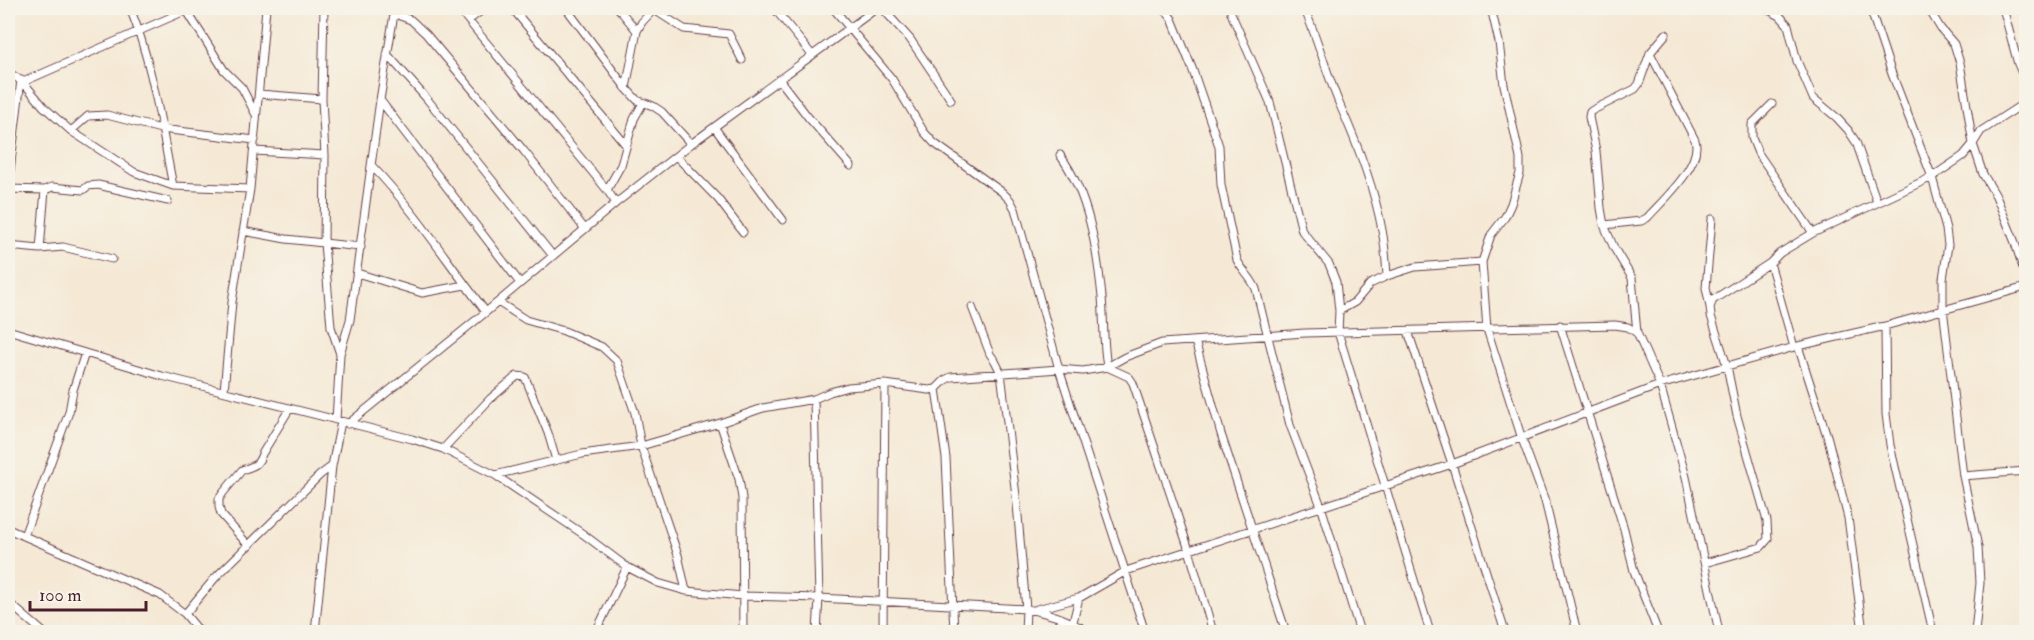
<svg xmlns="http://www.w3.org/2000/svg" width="2034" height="640" viewBox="0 0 2034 640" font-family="'IM FELL Double Pica',serif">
  <rect width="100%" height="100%" fill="#f7f3e8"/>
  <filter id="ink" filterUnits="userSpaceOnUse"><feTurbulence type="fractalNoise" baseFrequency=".0167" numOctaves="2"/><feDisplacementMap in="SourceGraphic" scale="12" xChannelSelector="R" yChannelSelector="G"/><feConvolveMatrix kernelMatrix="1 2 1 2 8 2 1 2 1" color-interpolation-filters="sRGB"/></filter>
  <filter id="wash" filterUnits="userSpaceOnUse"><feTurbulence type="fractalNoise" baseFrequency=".008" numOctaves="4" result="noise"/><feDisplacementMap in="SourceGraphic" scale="24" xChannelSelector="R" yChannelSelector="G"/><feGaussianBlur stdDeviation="1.35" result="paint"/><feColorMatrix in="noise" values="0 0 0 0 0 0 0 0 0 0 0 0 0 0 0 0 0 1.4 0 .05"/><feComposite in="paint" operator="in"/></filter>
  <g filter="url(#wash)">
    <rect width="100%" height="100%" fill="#f5e9d5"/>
  </g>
  <g filter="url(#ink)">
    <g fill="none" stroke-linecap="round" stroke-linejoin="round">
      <g stroke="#643d44" stroke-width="9">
        <path id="street" d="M130,8C153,65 161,126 173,186L250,189
          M185,8L224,70L242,88L256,115
          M324,8L322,99L325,155L324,243L331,327L340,354
          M458,8L607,190L616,203
          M512,8L626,145
          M566,8L626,88L637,100L653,106L662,112L691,144
          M618,8L637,31
          M774,8L812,55
          M833,8L892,79L924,132L934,143L1002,192L1010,200L1015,209L1059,369L1145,632
          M882,8L910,39L951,100
          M1164,8L1172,19L1192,68L1219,146L1221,185L1237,260C1243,272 1251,277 1256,289L1290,425L1321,506L1360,632
          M1304,8C1318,39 1326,72 1339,103C1357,143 1374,186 1382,230C1385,245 1386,260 1387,276
          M1491,8L1499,42L1504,85L1520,158V173L1511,204L1505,217L1491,235L1482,262L1487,329L1522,439L1545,501L1577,632
          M1765,8L1780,16L1788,25L1797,61L1813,98L1836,117L1848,130L1856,142L1877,202
          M1870,8L1892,74L1932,177L1946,229L1948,245L1943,279V308L1963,476L1978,547L1980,583L1975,632
          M1928,8L1941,29L1954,44L1960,63L1973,144L1983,174L1996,196L2014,240L2026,277
          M2003,8L2018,64L2026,82
          M653,9L684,29L729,34L742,60
          M1231,13L1270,102L1302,231L1329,264L1336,282L1339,311L1338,332L1430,632
          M395,14L411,20L426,34L524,151L584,228
          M469,20L485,8
          M387,54L427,99L553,256
          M8,72L23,82L44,107L71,131L134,172L173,186
          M779,79L808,117L851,166
          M23,82L187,10
          M626,88L637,31L642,22L655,8
          M259,94L322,99
          M380,100L520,283
          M1772,104L1752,124V138L1758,153L1813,233
          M714,127L783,220
          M71,131L88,116L107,115L161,129L255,140
          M254,151L325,155
          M1060,155C1089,195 1097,249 1102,297C1104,320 1103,343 1107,367L1129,377L1133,383L1189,550L1213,632
          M676,156L718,199L743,232
          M372,166C415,211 448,263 486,312
          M8,187L21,80
          M8,189L45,190L52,187L83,190L88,186L98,185L168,201
          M607,190L621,165L634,119L643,103
          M1604,225L1641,221L1647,218C1662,201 1703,165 1695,140L1650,53
          M243,231L286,239L361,247
          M8,246L40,249L63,247L112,259
          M40,249L45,190
          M1770,263L1794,347
          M357,273L422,293L465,285
          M498,302L526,320L564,331L602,347L617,361L635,413L641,446L678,555L686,591
          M972,307L990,354L995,361L1001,373L1017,504L1026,609L1025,632
          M1710,307L1706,288L1712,219
          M1339,311L1355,302L1370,284L1387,276L1415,267L1482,262
          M1560,325L1624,529L1634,571L1658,632
          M1885,326L1886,414L1890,445L1933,632
          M8,330L162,376L412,439L443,449L495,475L583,534L627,567L658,583L686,591L743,596L819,598L1026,609C1049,612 1069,620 1088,632
          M1408,331L1452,464L1505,632
          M1637,333L1632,278L1614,248L1604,225L1601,208L1596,151L1589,117L1590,112L1593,110L1635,89L1639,84L1650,53L1666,34
          M1195,341L1221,434L1286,632
          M1798,346L1828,439L1848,518L1863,632
          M936,389L946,458L954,632
          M224,391L232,302L250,189L266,8
          M814,399L819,598L817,632
          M336,420L340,354L350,320L380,100L395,8
          M720,423L739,479L742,498L743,632
          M348,424L486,312L616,203L691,144L877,8
          M443,449L490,399L517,376L525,377L548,433L556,460
          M495,475L582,454L641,446L720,423L763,408L814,399L830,392L848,387L885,384L929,390L936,389L945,380L951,377L1059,369L1083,371L1107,367L1125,357L1162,343L1305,333L1615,325L1628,327L1637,333L1660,385L1686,477L1719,632
          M1963,476L2026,471
          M8,529L160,595L185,614L200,632
          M24,536L69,412L73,390L85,353
          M249,546L221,514L219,507V499L223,493L242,470C253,466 258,466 262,454L290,408
          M1705,563L1761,547L1768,539L1767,521L1737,416L1727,366L1711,316L1710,307L1713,300L1770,263L1780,253L1813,233L1932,177L1963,156L1973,144L1981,131L2026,102
          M8,602L43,632
          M1037,609L1079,598L1126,571L1452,464L1660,385L1798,346L1885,326L2026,287
          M185,614L215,578L320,475L332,466
          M1073,622L1079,598
          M315,632L332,466L341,422
          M596,632L627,567
          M883,632L885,384"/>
      </g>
      <use href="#street" stroke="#fff" stroke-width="7"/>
    </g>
  </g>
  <rect width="2034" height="640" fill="none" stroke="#f7f3e8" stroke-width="30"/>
  <path d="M30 601v9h116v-9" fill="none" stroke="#4a1f2b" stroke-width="3"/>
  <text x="39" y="601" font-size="18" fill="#4a1f2b" stroke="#f7f3e8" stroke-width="4.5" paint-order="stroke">100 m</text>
</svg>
